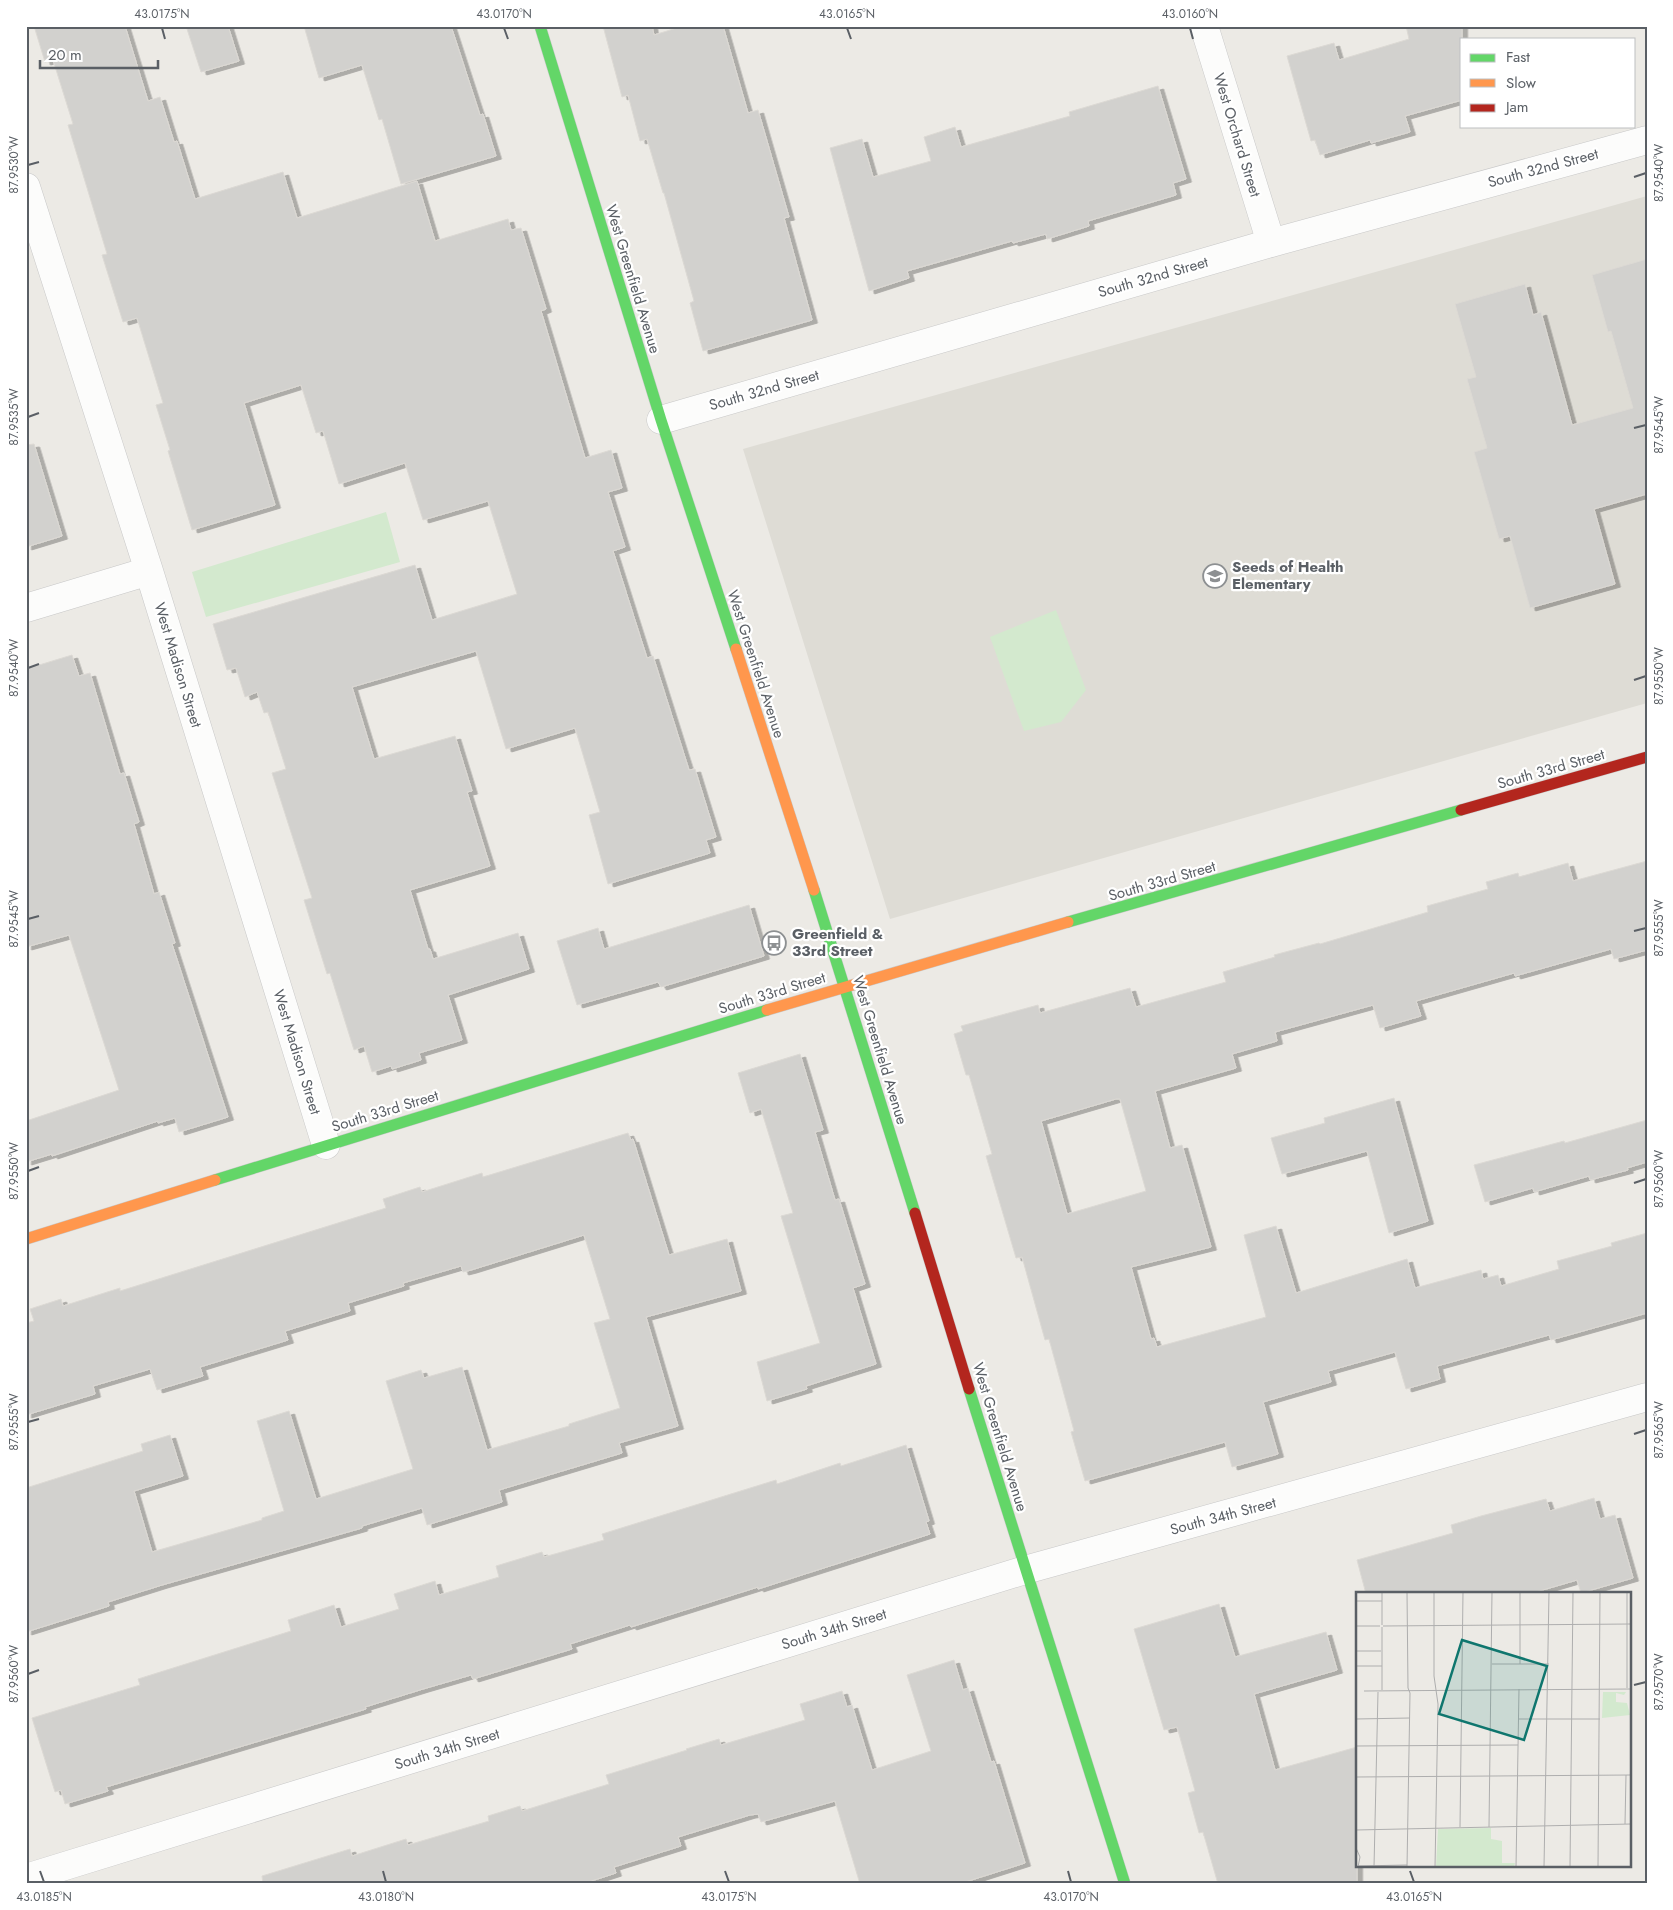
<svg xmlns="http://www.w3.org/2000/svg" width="1673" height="1910" viewBox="0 0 1673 1910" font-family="Jost,sans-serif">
  <defs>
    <filter id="shadow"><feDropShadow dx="5.5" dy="3" stdDeviation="0" flood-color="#0004"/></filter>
  </defs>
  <rect width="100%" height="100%" fill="#eceae5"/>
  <path fill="#dedcd5" d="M1647,196V703L890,919L743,449Z"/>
  <path fill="#d3e9ce" d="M386,512L400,562L206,617L192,572Z
    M1056,610L1086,690L1061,722L1024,731L990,637Z"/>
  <path fill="#d2d1ce" stroke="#dcd9d4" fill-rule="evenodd" filter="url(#shadow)" d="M34,26H125L148,101L160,97L174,142L177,141L195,199L283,172L297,218L417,181L435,241L508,219L511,230L521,228L546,309L541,311L585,458L611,450L622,488L608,492L625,547L613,551L647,658L653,656L689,770L695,769L716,837L706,840L710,853L608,884L589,815L600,812L575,728L506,749L476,651L352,687L374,759L455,736L472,791L467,792L490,866L410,890L428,949H430L433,959L518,933L529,969L448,995L462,1040L419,1053L421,1060L392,1069L391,1066L372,1072L364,1046L354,1050L330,973L327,974L304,900L312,898L272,773L286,769L268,712L264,713L257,692L245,697L236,668L227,670L213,624L415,565L432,620L517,594L488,501L423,520L405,463L339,484L323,431L316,433L301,385L244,403L275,505L192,530L168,451L170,450L156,405L163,403L137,318L123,322L102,255L107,254L68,125L73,124L53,60L45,62Z
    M186,26H228L239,61L201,72Z
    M304,26H451L480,115L483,114L496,156L401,184L382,119L379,120L362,65L319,78Z
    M603,26H652L654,35L683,26H723L748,113L758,110L789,217L784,218L812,320L703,351L690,303L694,301L664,193H663L647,139L640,141L628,95L622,97Z
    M1406,26H1462V100L1405,116L1410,132L1371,143L1370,140L1320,155L1315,140L1311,141L1287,56L1334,43L1339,60L1409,39Z
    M1158,86L1186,179L1173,183L1176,195L1088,221L1089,226L1047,239L1046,234L1013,243L1012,241L907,271L909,278L869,291L830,148L862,139L873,177L931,161L924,137L955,127L961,147L1070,116L1069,112Z
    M1647,259V494L1594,509L1615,584L1530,608L1510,536L1499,539L1474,452L1487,448L1467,379L1476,377L1455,304L1525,284L1533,315L1541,312L1572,425L1633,408L1611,331L1608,332L1592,275Z
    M34,444L62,536L26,547V445Z
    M72,655L79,676L90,673L120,774L124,773L139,822L134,824L154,894L159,892L175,943L172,944L228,1117L179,1132L175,1118L158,1123V1121L52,1156V1154L26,1162V1121L119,1090L69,935L26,947V669Z
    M1647,861V950L1614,959L1611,949L1515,976L1514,973L1416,1001L1421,1016L1380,1028L1373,1005L1275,1032L1277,1041L1232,1054L1236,1068L1155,1091L1170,1148L1182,1145L1211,1247L1131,1267L1151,1339L1154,1338L1157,1347L1266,1317L1244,1235L1276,1226L1296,1293L1407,1259L1415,1288L1481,1270L1483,1279L1498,1275L1501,1286L1559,1269L1557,1261L1612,1246L1611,1243L1647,1233V1313L1551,1340L1549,1335L1437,1366L1440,1379L1406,1389L1395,1352L1328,1371L1331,1382L1263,1402L1278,1454L1232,1467L1225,1442L1085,1481L1071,1432L1074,1431L1049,1339L1045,1340L1022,1257L1016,1258L986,1156L992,1154L969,1075H966L954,1034L963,1031L961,1026L1038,1005L1040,1013L1130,988L1136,1007L1226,982L1223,972L1275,957L1274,955L1319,943L1320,944L1428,912L1427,906L1488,889L1486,882L1518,873L1519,877L1568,863L1573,881ZM1116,1099H1120L1146,1191L1067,1214L1041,1121Z
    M749,905L764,956L661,987L658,982L577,1005L557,941L598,928L604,949Z
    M800,1054L823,1130L815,1132L835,1200L839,1199L865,1284L853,1288L876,1364L806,1386L807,1389L767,1401L757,1362L820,1343L781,1216L793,1213L761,1109L750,1113L738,1073Z
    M1394,1098L1428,1221L1389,1233L1367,1151L1282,1174L1271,1138L1325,1123L1324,1118Z
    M1647,1120V1162L1627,1168L1628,1170L1590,1180L1589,1176L1534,1192L1533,1188L1485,1202L1474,1165L1564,1141L1565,1143Z
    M628,1133L631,1140L633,1139L669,1255L727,1239L741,1291L646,1317L678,1426L619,1443L622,1453L499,1490L502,1502L427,1525L422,1508L362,1526V1528L162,1585L108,1602L109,1606L26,1632V1488L143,1451L141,1444L170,1435L183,1476L134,1491L152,1552L262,1520V1518L284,1511L257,1421L289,1411L316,1499L413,1469L386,1381L421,1370L424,1378L462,1367L487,1450L569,1426V1424L620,1408L594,1323L610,1319L584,1235L471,1270L463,1272L461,1266L403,1283L404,1286L348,1303L350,1311L285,1331L288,1340L200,1367L203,1376L157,1390L150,1369L93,1386L95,1394L26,1415V1323L34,1321L30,1309L61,1299L63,1306L120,1288V1291L386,1208L383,1199L420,1187L422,1192L482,1173L483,1177Z
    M906,1445L929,1521L926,1522L930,1534L758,1589V1587L631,1627L630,1625L570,1644L572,1649L473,1679L471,1675L423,1689L365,1707L366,1709L106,1787L108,1791L65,1804L61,1790L55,1792L32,1718L140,1685L138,1679L291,1631L288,1620L334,1605L341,1627L399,1609L394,1594L435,1581L439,1595L499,1577L496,1566L542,1552L544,1557L604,1540L602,1534L776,1480L777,1484L840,1463L841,1466Z
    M1594,1498L1600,1519L1615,1515L1633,1578L1581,1593L1577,1580L1529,1594H1366L1357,1560L1453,1533L1451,1525L1481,1516L1546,1499L1550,1511Z
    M1219,1604L1235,1657L1326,1632L1337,1670L1254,1694L1275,1770L1357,1747V1884H1218L1203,1832L1199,1833L1188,1793L1195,1791L1177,1727L1164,1730L1134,1629Z
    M954,1660L963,1690L968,1688L991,1762L994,1761L1025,1863L959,1884H860L835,1801L761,1822L758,1814L750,1815L678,1837L681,1846L614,1867L616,1873L582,1884H263L262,1876L350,1849L352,1856L406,1839L408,1845L489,1821L488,1816L520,1806L522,1811L609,1784L606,1775L687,1750L686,1749L719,1739L721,1745L805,1720L800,1704L842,1691L847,1707L852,1705L872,1770L931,1751L907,1675Z"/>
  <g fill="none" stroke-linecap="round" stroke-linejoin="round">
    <g stroke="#c8c8c8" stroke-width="29">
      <path id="street" d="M1204,26L1271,243
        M26,187L149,571L326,1145
        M661,420L1271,243L1647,140
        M26,608L149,571
        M26,1878L1025,1570L1647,1397"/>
    </g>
    <g stroke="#c9c9c9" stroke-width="12">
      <path id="fast" d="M540,26L661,420L736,649
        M814,890L915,1213
        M1068,922L1461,810
        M215,1180L767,1010
        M969,1389L1125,1884"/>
    </g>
    <g stroke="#c9c9c9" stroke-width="12">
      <path id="slow" d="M736,649L814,890
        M767,1010L1068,922
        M26,1239L215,1180"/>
    </g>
    <g stroke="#c9c9c9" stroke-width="12">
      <path id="jam" d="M1461,810L1647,757
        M915,1213L969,1389"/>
    </g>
    <use href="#street" stroke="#fcfcfb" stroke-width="28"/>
    <use href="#fast" stroke="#63d668" stroke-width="11"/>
    <use href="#slow" stroke="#ff974d" stroke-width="11"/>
    <use href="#jam" stroke="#b3261e" stroke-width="11"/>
  </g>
  <path fill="none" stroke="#5a5f65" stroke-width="2" d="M162,28L165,39M504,28L508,39M847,28L851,39M1190,28L1193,39M28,165L39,162M1634,177L1646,173M28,417L39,413M1634,428L1646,425M28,668L39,664M1634,680L1646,676M28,919L39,916M1634,931L1646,928M28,1171L39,1167M1634,1183L1646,1179M28,1422L39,1419M1634,1434L1646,1430M28,1674L39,1670M1634,1685L1646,1682M40,1871L44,1882M383,1871L386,1882M725,1871L729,1882M1068,1871L1071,1882M1410,1871L1414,1882"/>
  <defs>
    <g id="school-ring" transform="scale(1.25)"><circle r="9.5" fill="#fff" stroke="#8d9092" stroke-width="1.5"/><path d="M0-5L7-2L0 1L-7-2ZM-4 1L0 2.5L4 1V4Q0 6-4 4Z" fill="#8d9092"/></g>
    <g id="bus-ring" transform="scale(1.25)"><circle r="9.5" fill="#fff" stroke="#8d9092" stroke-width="1.5"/><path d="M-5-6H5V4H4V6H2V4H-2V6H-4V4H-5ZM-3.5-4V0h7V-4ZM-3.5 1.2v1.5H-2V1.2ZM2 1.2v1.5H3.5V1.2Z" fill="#8d9092"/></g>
  </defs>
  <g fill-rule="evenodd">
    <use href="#school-ring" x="1215" y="576"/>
    <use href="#bus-ring" x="774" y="943"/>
  </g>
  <g text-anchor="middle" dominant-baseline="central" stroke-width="4.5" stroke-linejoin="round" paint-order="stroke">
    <g font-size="15" fill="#5a5f65" stroke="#fff">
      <text transform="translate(1237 135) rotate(73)">West Orchard Street</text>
      <text transform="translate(1543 168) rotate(-15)">South 32nd Street</text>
      <text transform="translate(1153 277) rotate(-16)">South 32nd Street</text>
      <text transform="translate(633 279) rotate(73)">West Greenfield Avenue</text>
      <text transform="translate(764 390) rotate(-16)">South 32nd Street</text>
      <text transform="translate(756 664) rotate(72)">West Greenfield Avenue</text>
      <text transform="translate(178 665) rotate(73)">West Madison Street</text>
      <text transform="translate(1551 769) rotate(-16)">South 33rd Street</text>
      <text transform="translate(1162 881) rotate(-16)">South 33rd Street</text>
      <text transform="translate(772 993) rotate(-17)">South 33rd Street</text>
      <text transform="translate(880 1050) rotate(73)">West Greenfield Avenue</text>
      <text transform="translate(297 1052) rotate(73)">West Madison Street</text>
      <text transform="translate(385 1111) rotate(-17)">South 33rd Street</text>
      <text transform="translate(1000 1437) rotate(73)">West Greenfield Avenue</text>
      <text transform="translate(1223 1516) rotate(-15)">South 34th Street</text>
      <text transform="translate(834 1629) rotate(-17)">South 34th Street</text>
      <text transform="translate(447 1749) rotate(-17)">South 34th Street</text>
    </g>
    <g font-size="15" font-weight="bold" fill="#5a5f65" stroke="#fff" text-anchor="start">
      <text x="1232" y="567">Seeds of Health<tspan x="1232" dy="17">Elementary</tspan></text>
      <text x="792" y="934">Greenfield &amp;<tspan x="792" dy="17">33rd Street</tspan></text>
    </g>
  </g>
  <g transform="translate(1356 1592)">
    <rect width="275" height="275" fill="#eceae5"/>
    <path d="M247,100H270L268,103L260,101V110L271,111L274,123L246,126ZM135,236V247L146,249V271H159L158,275H80L82,237Z" fill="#d3e9ce"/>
    <path fill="none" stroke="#aeaeae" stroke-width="1" d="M26,0V33M78,0V84L82,112L79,275M271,0V96M0,9H26M0,34H24M27,34L275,32M0,59H25M136,72H193M164,72V0M0,74H26M26,98V35M8,99L275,97M0,127L54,126M163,127H244M0,154L162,153M0,185L275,183M269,232L270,183M104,235L107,0M133,235L136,0M0,238L275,232M0,256L4,265L2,275M3,274L51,273M18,275L22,100M51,275L54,101L52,96L51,0M160,275L163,97M188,275L193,0M214,275L217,0M242,275L244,0"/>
    <path fill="#0f766e" fill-opacity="0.15" stroke="#0f766e" stroke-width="2.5" d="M106,48L191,74L168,148L83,122Z"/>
    <rect width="275" height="275" fill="none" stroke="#5a5f65" stroke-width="2.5"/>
  </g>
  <rect width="1673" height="1910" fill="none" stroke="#ffffff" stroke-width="55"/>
  <rect x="1460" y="38" width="175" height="90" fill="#ffffff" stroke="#bdbfc1"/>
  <rect x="1470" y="54" width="25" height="8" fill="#63d668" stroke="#bdbfc1"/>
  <text x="1506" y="62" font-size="15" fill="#5a5f65">Fast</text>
  <rect x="1470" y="79" width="25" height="8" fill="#ff974d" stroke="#bdbfc1"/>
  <text x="1506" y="88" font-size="15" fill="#5a5f65">Slow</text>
  <rect x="1470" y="104" width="25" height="8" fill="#b3261e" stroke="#bdbfc1"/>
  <text x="1506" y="112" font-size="15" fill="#5a5f65">Jam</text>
  <path d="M40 60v8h118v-8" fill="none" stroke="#5a5f65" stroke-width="2.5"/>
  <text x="48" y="60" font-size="15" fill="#5a5f65" stroke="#ffffff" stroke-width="4" paint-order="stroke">20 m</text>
  <rect x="28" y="28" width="1618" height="1854" fill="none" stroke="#5a5f65" stroke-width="2"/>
  <g font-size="12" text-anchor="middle" fill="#5a5f65">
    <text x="162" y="18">43.0175°N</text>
    <text x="504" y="18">43.0170°N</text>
    <text x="847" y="18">43.0165°N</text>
    <text x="1190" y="18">43.0160°N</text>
    <text transform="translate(14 165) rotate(-90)" y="4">87.9530°W</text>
    <text transform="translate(1659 173) rotate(-90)" y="4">87.9540°W</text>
    <text transform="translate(14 417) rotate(-90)" y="4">87.9535°W</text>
    <text transform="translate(1659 425) rotate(-90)" y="4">87.9545°W</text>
    <text transform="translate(14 668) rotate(-90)" y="4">87.9540°W</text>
    <text transform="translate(1659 676) rotate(-90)" y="4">87.9550°W</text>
    <text transform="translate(14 919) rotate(-90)" y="4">87.9545°W</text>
    <text transform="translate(1659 928) rotate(-90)" y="4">87.9555°W</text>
    <text transform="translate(14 1171) rotate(-90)" y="4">87.9550°W</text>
    <text transform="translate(1659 1179) rotate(-90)" y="4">87.9560°W</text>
    <text transform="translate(14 1422) rotate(-90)" y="4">87.9555°W</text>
    <text transform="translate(1659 1430) rotate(-90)" y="4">87.9565°W</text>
    <text transform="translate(14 1674) rotate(-90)" y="4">87.9560°W</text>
    <text transform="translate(1659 1682) rotate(-90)" y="4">87.9570°W</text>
    <text x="44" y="1901">43.0185°N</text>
    <text x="386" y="1901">43.0180°N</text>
    <text x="729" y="1901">43.0175°N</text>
    <text x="1071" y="1901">43.0170°N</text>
    <text x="1414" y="1901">43.0165°N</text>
  </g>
</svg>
